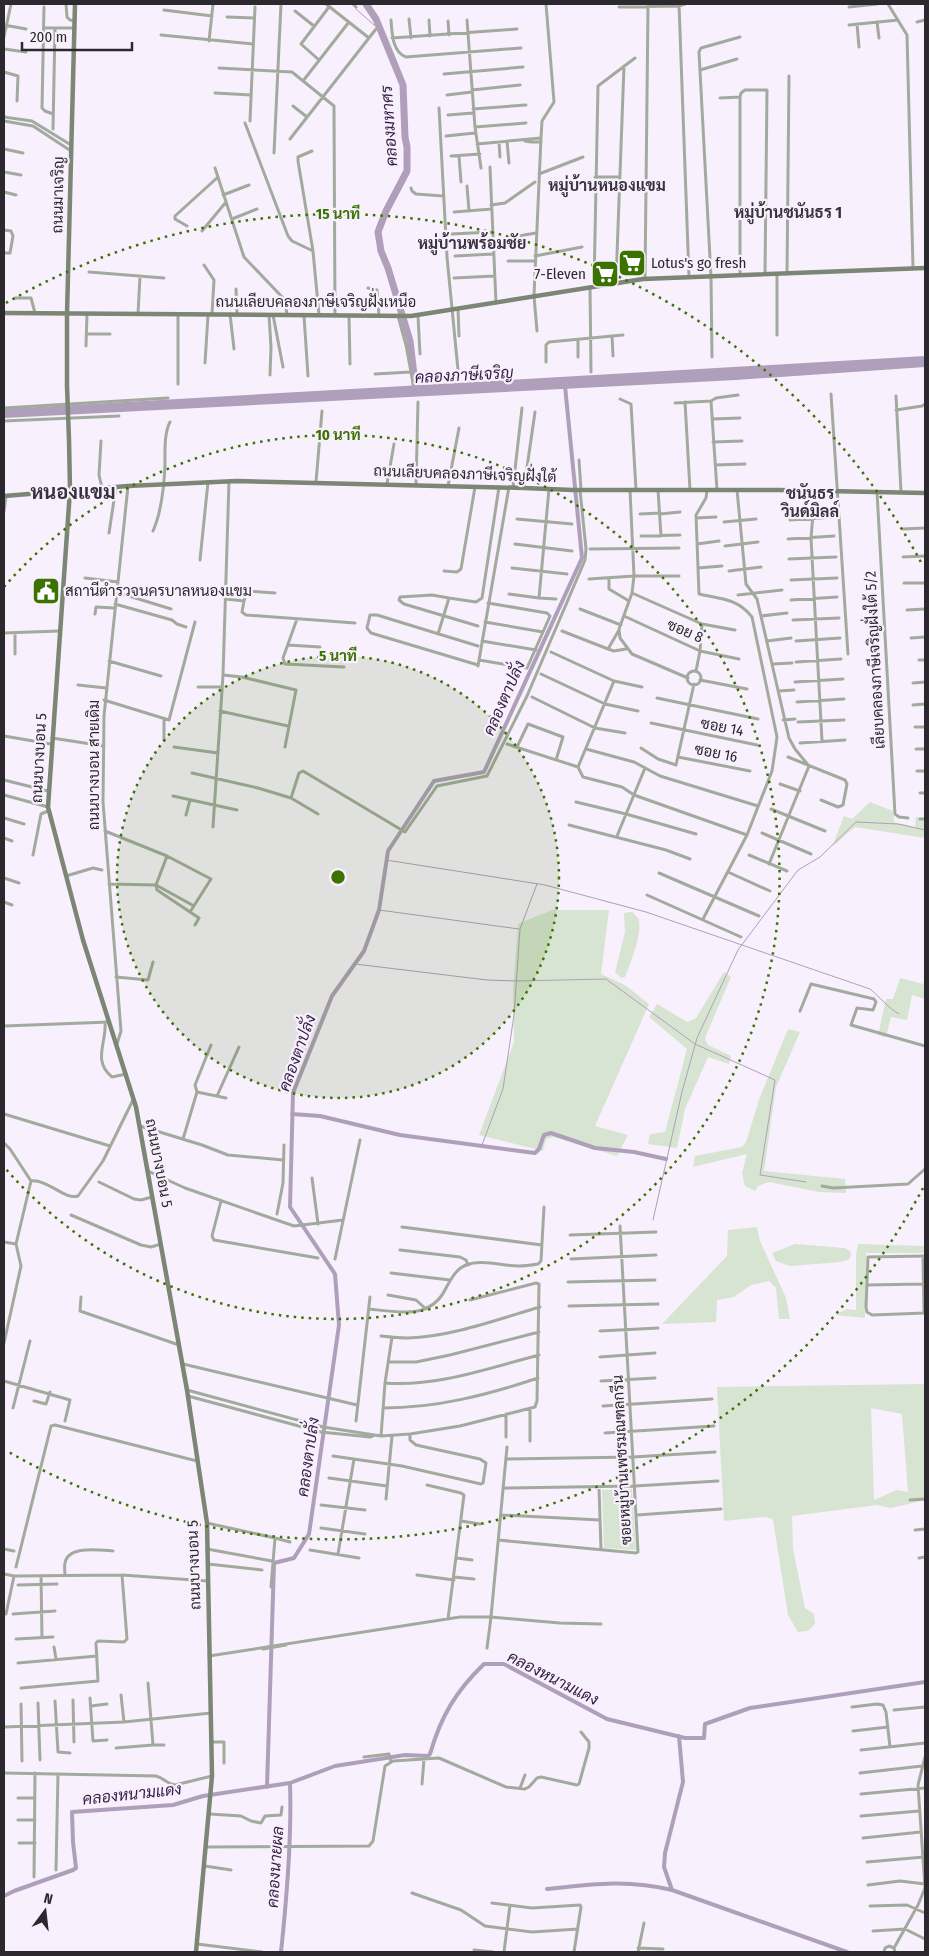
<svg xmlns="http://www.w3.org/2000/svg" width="929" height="1956" viewBox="0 0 929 1956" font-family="'Fira Sans Condensed',Sarabun,sans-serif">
  <rect width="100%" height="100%" fill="#f8f0fd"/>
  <path fill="#d7e4d1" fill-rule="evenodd" d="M870,802L893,811L894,822L915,827L916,817L925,818V838L855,827L832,847L844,816L852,819Z
    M552,910H609L601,974L625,985L649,1004L595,1126L628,1135L617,1156L553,1137L546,1139L543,1151L479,1135L514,1042L513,988L518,924Z
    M632,912C633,912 637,917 638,918C644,931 630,964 625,977L621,978L615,972L625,932L624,913Z
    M724,972L731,977L705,1038L708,1045L731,1056L729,1064L708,1057L685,1109L677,1148L648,1144L650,1134L665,1132L687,1049L649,1017L657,1004L687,1022L696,1018Z
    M925,976V999L912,995L907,1020L891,1017L886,1037L878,1035L886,999H893L900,978L923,984Z
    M788,1029L800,1032L776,1087L764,1171L845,1179L846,1193L819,1192L769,1182L758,1186L755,1191L745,1186L742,1173L747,1154L693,1167L695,1156L742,1147L746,1142L760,1097Z
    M757,1227L760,1241L786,1298L790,1319H779L776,1288L769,1281L751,1285L734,1297L717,1300L716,1322L662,1324L727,1256L728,1230Z
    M795,1244L845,1248L851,1252L850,1259L841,1262L790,1266L776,1261L772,1253Z
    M858,1244L925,1246V1253H866L865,1318L835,1315L847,1309L856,1310V1255Z
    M925,1384V1500L891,1508L877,1505L792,1516L793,1549L805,1608L814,1614L815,1624L808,1631L798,1632L788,1615L773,1519L765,1517L724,1521L717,1387ZM871,1408L902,1414L908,1492L897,1490L874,1500Z
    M632,1489L636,1550L604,1548L602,1490Z"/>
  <path fill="#af9fba" d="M925,356V367L736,380L4,418V409Z"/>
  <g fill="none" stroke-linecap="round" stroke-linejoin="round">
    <path stroke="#af9fba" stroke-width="1" d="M253,4H261
      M356,9L374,25L379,27
      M386,860L545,885L646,912L870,989C880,997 888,1008 899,1014
      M379,910L519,929
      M355,964L487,980L516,981L606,979L695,1044L775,1080L760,1175L806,1182
      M482,1145L503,1089L514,1015L520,929L537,884
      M653,1220L682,1092L697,1038L738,950L798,870L820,857L856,822L898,824L925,830"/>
    <path stroke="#af9fba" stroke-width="4" d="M292,1114L320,1116L400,1135L535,1153L539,1149L544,1135L551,1133L595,1148L634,1152L666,1159
      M267,1787L274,1563L294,1558L309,1534L339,1325L335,1274L290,1207L293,1093L332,996L364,951L379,910L388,851L434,781L484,772L582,558L565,386
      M547,1889C592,1884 628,1879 672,1890L847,1952
      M672,1890L664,1867L665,1853L683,1782L679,1736
      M4,1896L14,1891L73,1870L76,1868L73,1842L72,1812L173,1805L203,1796L290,1783L335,1766L405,1755L428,1756L430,1754C441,1716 456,1691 484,1664H504L607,1719L685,1738H704L705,1724L750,1708L925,1682
      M281,1952C287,1896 292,1839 290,1783"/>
    <path stroke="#af9fba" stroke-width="7" d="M366,4L376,19L403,85L405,137L407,147V171L386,211L378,232L381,251L388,268L410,341L416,392"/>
    <path stroke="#a2aa9e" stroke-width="3" d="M66,4L67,17L70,20L75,21
      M326,4L369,38
      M353,4L356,7
      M679,4L689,277
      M888,4L907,35L913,268
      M44,7L42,108L45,111L53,114
      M619,7L679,6L685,4
      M849,7L877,4
      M164,10L212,16
      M295,11L314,26
      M227,17L254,18
      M409,19L411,38
      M391,20C392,32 392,52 406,57L521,48
      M429,20L430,36
      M467,20L475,127L481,168
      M448,21L449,35
      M877,22L879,38
      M917,22L925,20
      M857,24L859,47
      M4,25L26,29
      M849,25L898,20
      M44,28H75
      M161,35L253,44
      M4,37L11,4
      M392,38L517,29
      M209,41L213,4
      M4,49L26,52
      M319,60L301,44L329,7
      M219,68L292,72L334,106L335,316
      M700,70L737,59
      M4,72L18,76L17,101
      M444,74L523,67
      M303,81L349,22
      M472,90L520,85
      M215,93L251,95
      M447,95L472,92
      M720,98L740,97
      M293,106L307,117
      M439,108L447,257L458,370
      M473,109L526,105
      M448,115L473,113
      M4,117L32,121L71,145
      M4,121L33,126L71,151
      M250,121L255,7
      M245,123L288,236L292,241L313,251
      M475,127L526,123
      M53,129L55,28
      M446,136L475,133
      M290,139L376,29
      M507,141L509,163
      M525,141L531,142H541
      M499,142L500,157
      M477,144L541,138
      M4,149L23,153
      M312,151L298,157V161L313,251L319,315
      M274,153L281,4
      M451,156L480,154
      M459,156L461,182
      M490,167L496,303
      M215,168L244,257L285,300L287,315
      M4,172L21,175
      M539,174L583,157
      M595,177H619
      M467,186L469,211
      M411,188L412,191L416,194L443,196
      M4,192L16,195
      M223,195L249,185
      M491,205L505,203L535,182
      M454,212L492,209
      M232,219L257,209
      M187,226L175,219V216L218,177
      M4,230L11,231L13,236L10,253H4
      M202,231L226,202
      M451,234L493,232
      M506,238L536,233
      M455,256L493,254
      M535,256L582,247
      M508,261H535
      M204,265L214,280L212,314
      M89,272L164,278
      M787,274L789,76
      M740,275V97L741,93L745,90H767L765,274
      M454,278L494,276
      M645,279L648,6
      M616,282L624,66
      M594,286L598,86L635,58
      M590,287L591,372
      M368,288L377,290L379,316
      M236,289L237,314
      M15,298H31L35,313
      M458,309L459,336
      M138,314L140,276
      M230,314L234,349
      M269,315L271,347L270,375
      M273,315L283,367
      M304,316L308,376
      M349,316L350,364
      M398,316L406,345L413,383
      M418,316L420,354
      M537,331L534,296L541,138L542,121L554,102L546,4
      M87,334H110
      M777,335V274
      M612,336L613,356
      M578,339V357
      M86,346L87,314
      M712,357L711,277L699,52L701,48L740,37
      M546,362V345L549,342L623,335
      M205,363L208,315
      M375,374L411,372
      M178,384V314
      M831,394L848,654
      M896,396L901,492
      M620,399L631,404L636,490
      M711,401L717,490
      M685,402L690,490
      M675,403L711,401L716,398L738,395
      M4,408L168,398
      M896,410L922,406L925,404
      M712,419L740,418
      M4,421L119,416
      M101,441L99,475L102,488
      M713,442L742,441
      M579,460L581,490
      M715,465L745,464
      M316,482L322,411
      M387,484L394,444
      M416,485L418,402
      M448,486L459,428
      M513,487L522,408
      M524,488L535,412
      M630,490L634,576L632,593L619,629L620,638L632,654L688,678
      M658,490L661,536
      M737,490L746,584L757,599L789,738L795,749L809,766L769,864
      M811,491L813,514
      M815,491L811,538L822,741
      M877,492L895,814L899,817L908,818
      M4,511L6,496
      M640,514L660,513
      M660,514L680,512
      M696,518L716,517
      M517,519L572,524
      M790,520L835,517
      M724,522L756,519
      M903,529L925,528
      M153,531C162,511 164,487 165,465C165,452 164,433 170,422
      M109,533L116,487
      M641,536L680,535
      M788,539L834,536
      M515,544L572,551
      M697,544L719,541
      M725,546L758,542
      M590,549L679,548
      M903,557L925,556
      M789,559L836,557
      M200,560L208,482
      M512,568L567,574
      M698,568L722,566
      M444,571L457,572L461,569L475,487
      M729,571L761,567
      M85,578L118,582
      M589,579L634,576H679
      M609,579V589L629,601
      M791,580L837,578
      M904,583H925
      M116,592L171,609
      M632,593L702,624L735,630
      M509,594L539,598L549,489
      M738,595L782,590
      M449,598L432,595L400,597L399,600L404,604L478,626
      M539,598L556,599
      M226,599L244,601L242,612L246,615L355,623
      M791,600L837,597
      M244,601L247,591L275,593
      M488,603L547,613L550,616L543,632
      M115,604L172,620L177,624L186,627
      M580,609L621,625
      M907,610L925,609
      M95,614L96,607L114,608
      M624,616L700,651L739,659
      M761,616L787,613
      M297,619L283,658L285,664L344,667
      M793,620L839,618
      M562,631L608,649L619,630
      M4,633L59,631
      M438,634L449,598L476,602L482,598L499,487
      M911,638L925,637
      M482,641L536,650
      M767,641L791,638
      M796,641L840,638
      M288,645L320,647
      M478,646L377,615H370L367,628L371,633L478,665
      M608,649L614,651L626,649
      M551,652L614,681L642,687
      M15,654V633
      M479,660L527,668L543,632L485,622
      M919,660H925
      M109,661L161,676
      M796,662L841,659
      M773,664L792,663
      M478,666L509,487
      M696,671L700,651L702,624
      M687 678a7 7 0 1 1 14 0a7 7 0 1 1-14 0Z
      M541,674L605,704L638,711
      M223,675L242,677L296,690L285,747
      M700,680L747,689
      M614,681L578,767L583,777L622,787L634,795L747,835
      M795,682L843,679
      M913,683L925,682
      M78,685L106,688
      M198,687H222
      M778,691L794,690
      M532,697L595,728L625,733
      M657,698L758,719
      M104,700L169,720L195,622
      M797,702L844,699
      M913,705L925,704
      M220,711L288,726
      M164,720V740
      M783,720L795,719
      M798,722L844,720
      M651,723L757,745
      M915,727H925
      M4,736L51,744
      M52,738L104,746
      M800,743L845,740
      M507,744L578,767
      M174,747L218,753
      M517,747L528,724L563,737L556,760
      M641,748L658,759L676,765L694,684
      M586,749L634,762L660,776L758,806
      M916,749H925
      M678,757L750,771
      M788,757L845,780L847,784L843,805L838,807L821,800
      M917,771H925
      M192,773L258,788L291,798L318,814
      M4,780L48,791
      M780,784L800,791
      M920,793H925
      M4,795L48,807
      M173,796L237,810
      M291,798L299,773L303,771L405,832L437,786L487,776L527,696L585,560L586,549L580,490
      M576,802L626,814L696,834
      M771,809L825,831
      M186,815L190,800
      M4,818L24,824
      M920,819H925
      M569,825L666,850L690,859
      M213,827L223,675L229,481
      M105,831L167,856L211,879L190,912
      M762,833L811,854
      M617,836L645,768
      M4,838L12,841
      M33,855L41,814L48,811
      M749,855L787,871
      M167,856L156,885L157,890L199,918L195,925
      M728,872L770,891
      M659,873L759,916
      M66,876L93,868L102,870
      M4,878L19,883
      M109,884L156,885L194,906
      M647,895L741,937
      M4,902L12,905
      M703,919L747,835L772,771L775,751L777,737L752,617C737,598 720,599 699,594L696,515L706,498L707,491
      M116,977L148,980L153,962
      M800,1011L811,984L874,999L876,1002L873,1010L857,1008L851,1025L925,1046
      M105,1022C107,1042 92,1061 112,1077L126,1074
      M4,1026L109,1022
      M117,1044L121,1031L103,802L104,716L128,486
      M197,1092L226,1098
      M217,1096L239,1047
      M4,1114L110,1146
      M140,1126L202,1145L228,1155L283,1160
      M183,1139L197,1092L195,1085L211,1045
      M4,1143L10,1149L31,1181
      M148,1171L185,1188L294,1226L343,1220
      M312,1178L318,1224
      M31,1181C48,1179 64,1200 78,1196L103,1161L133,1100
      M99,1182L134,1199L141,1200L152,1197
      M822,1186L833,1188L908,1184L925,1169
      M221,1201L212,1236L214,1240L318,1258
      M277,1214L283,1183L284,1145
      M71,1215L141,1245L151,1247L161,1244
      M402,1227L542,1245
      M570,1235L656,1232
      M4,1242L16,1244
      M400,1250L460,1257L466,1260L468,1265
      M923,1256L924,1313
      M925,1256L868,1257L866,1307L867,1312L872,1315L925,1313
      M335,1259L360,1140
      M571,1259L656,1255
      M391,1273L450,1280
      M568,1282L655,1280
      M867,1285L923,1284
      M388,1295L416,1300L426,1309
      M81,1297L80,1311L179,1345
      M569,1306L658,1304
      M369,1309C399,1312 431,1320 446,1288C451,1279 456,1269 466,1265C482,1259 502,1266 519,1266C525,1266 532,1265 538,1264L541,1261L544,1207
      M600,1331L658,1328
      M381,1336C390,1337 399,1338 408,1338C450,1337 499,1319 540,1307
      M4,1343L21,1266L16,1244L31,1181
      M600,1357L655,1353
      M389,1362H416L450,1355L539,1332
      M183,1364L357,1405
      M4,1381L70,1400L65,1421
      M601,1381L655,1378
      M385,1383C437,1387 489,1368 539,1355
      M187,1390L323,1427L381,1436L410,1434L460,1426L535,1407L537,1401L539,1284L536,1283L470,1300
      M188,1396L321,1432L370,1437L375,1435
      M34,1401L46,1404L50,1392
      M603,1406L712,1399
      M13,1408L30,1341
      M383,1408C437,1408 487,1395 538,1378
      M530,1408V1441
      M356,1421L370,1297
      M605,1433L714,1426
      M381,1436L385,1383L392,1337
      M506,1437V1414
      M333,1456L402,1466L481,1484L483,1483L486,1463L480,1459L416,1445L410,1440V1434
      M506,1459L633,1457L715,1452
      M329,1478L387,1486
      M427,1485L461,1493L464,1495L448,1619
      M599,1487L601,1550
      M503,1488L635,1486L718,1481
      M386,1499L392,1436
      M910,1500L925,1499
      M321,1505L365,1510
      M501,1515L600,1520
      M637,1515L721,1509
      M461,1521L480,1524
      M207,1523L275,1538L271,1587
      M321,1528L365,1534
      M915,1530L925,1529
      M275,1538L290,1542
      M498,1540L636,1553L638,1552L620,1226
      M4,1549L14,1551
      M207,1549L272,1561
      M310,1550L359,1558
      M338,1554L354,1459
      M457,1558L472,1560
      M919,1558L925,1557
      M208,1564L262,1570
      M16,1567L51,1426L55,1425L197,1461
      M4,1574L14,1576L122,1575
      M65,1575C65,1572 64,1567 65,1563C68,1545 100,1550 113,1551
      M417,1575L454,1580
      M41,1576L42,1638
      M454,1577L474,1579
      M18,1585L57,1584
      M6,1614L14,1576
      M13,1614L55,1611
      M16,1639L53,1637
      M54,1647L56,1659
      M487,1648L491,1617L560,1623L601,1624
      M263,1649L286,1645
      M209,1656L460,1617H491L507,1447
      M18,1663L97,1656
      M21,1688L98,1681L96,1643L98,1641L124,1642L127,1639L122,1575L208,1581
      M121,1695L124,1722
      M90,1698L93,1741L107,1740
      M73,1700L74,1742
      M55,1701L58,1752L70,1753
      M38,1703L40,1760
      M21,1704L22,1761
      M91,1706L107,1704
      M852,1707L877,1704L883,1705L886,1712L890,1747
      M894,1710L925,1707
      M4,1727L124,1722L211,1713
      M853,1731L888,1727
      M211,1742H224V1763
      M153,1745H164
      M116,1748L153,1745L148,1683
      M861,1750L925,1743
      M364,1757L389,1754L391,1762
      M4,1773L156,1776C164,1778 167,1784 175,1785L212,1776
      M860,1773L922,1766
      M422,1784L424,1759
      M520,1788L525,1775
      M861,1794L925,1788
      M18,1798H35
      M210,1814L241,1816L251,1821L261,1823L265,1816L281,1815L282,1807
      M861,1816L919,1811
      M18,1820H35
      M863,1838L921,1832
      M19,1843H35
      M207,1847L369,1846L373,1841L385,1766L393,1761L439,1758L506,1787L525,1789L529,1787L537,1778L541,1777L577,1785L579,1784L589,1748V1742L581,1732
      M867,1862L924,1857
      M205,1866L231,1870
      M56,1870L58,1774
      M34,1877L35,1773
      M868,1885L900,1881L925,1884
      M412,1893L461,1910L485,1926L532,1932L578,1929
      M492,1903L532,1908L580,1905L581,1907L574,1952
      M870,1906L907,1905L925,1913
      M873,1931L905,1929L925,1939
      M197,1944L262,1952
      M638,1948L663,1949
      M894,1948L918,1905L925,1888L918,1785L925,1757
      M474,1950L493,1952
      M504,1952L510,1905
      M638,1952L644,1923
      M884,1952L885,1948L889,1946L894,1948L895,1952"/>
    <path stroke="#7b8675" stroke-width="4.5" d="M4,313L411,316L643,279L925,268
      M67,386V314L75,4
      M69,440L70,490L48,807L83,940L136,1107L187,1390L207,1523L212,1776L196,1952
      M4,496L128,486L237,481L524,488L573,490H778L925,493"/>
    <path stroke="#7b8675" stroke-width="4.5" d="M67,386L69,440"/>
  </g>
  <circle cx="338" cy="877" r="221" fill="#3b7200" fill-opacity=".12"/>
  <g fill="none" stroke="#3b7200" stroke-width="2.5" stroke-dasharray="2.5 5">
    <circle cx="338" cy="877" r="221"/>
    <path d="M4 587A442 442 0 1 1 4 1167"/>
    <path d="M923 1188A663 663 0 0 1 7 1451M6 303A663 663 0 0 1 923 566"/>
  </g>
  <defs>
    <g id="supermarket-square" transform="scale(1.4375)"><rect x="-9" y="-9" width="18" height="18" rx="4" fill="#3b7200" stroke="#f8f0fd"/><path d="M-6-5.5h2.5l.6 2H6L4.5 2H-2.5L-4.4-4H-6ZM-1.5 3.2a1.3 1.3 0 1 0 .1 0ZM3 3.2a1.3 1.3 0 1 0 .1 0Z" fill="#fff"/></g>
    <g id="civic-square" transform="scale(1.4375)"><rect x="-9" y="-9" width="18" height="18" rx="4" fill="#3b7200" stroke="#f8f0fd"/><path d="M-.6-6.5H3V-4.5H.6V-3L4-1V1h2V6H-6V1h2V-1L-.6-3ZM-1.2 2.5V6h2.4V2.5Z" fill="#fff"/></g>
  </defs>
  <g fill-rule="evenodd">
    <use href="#supermarket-square" x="632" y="263"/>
    <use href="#supermarket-square" x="605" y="274"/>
    <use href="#civic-square" x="46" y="591"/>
  </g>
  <g text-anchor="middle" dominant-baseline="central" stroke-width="4.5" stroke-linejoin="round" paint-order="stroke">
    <g font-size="15" fill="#2c292e" stroke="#f8f0fd">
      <text transform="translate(58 195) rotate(-89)">ถนนมาเจริญ</text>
      <text x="316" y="302">ถนนเลียบคลองภาษีเจริญฝั่งเหนือ</text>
      <text transform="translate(465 474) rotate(2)">ถนนเลียบคลองภาษีเจริญฝั่งใต้</text>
      <text transform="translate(685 631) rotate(23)">ซอย 8</text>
      <text transform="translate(875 660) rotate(-93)">เลียบคลองภาษีเจริญฝั่งใต้ 5/2</text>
      <text transform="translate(722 727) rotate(11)">ซอย 14</text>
      <text transform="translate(716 753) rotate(11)">ซอย 16</text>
      <text transform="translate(39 758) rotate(-87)">ถนนบางบอน 5</text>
      <text transform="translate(94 765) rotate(-90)">ถนนบางบอน สายเดิม</text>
      <text transform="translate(159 1163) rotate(79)">ถนนบางบอน 5</text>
      <text transform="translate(622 1460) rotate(-93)">ซอยหมู่บ้านเพชรมณฑลกรีน</text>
      <text transform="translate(194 1565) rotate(-92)">ถนนบางบอน 5</text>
    </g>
    <g font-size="15" fill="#2c292e" stroke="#f8f0fd" text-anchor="start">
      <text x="651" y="263">Lotus's go fresh</text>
      <text x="586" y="274" text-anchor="end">7-Eleven</text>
      <text x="65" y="591">สถานีตำรวจนครบาลหนองแขม</text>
    </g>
    <g font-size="16" font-style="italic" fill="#361e44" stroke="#f8f0fd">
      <text transform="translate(389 126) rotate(-94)">คลองมหาศร</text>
      <text transform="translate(464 375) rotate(-3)">คลองภาษีเจริญ</text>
      <text transform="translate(504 698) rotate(-66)">คลองตาปลั่ง</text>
      <text transform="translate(297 1053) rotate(-70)">คลองตาปลั่ง</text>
      <text transform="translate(308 1457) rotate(-82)">คลองตาปลั่ง</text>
      <text transform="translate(553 1678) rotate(27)">คลองหนามแดง</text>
      <text transform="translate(132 1794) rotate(-6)">คลองหนามแดง</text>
      <text transform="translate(275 1867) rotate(-86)">คลองนายผล</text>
    </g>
    <g font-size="16" font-weight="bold" fill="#38323c" stroke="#f8f0fd">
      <text x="607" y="185">หมู่บ้านหนองแขม</text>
      <text x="788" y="212">หมู่บ้านชนันธร 1</text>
      <text x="472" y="243">หมู่บ้านพร้อมชัย</text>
      <text x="810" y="493">ชนันธร<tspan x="810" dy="18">วินด์มิลล์</tspan></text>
    </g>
    <g font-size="20" font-weight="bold" fill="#38323c" stroke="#f8f0fd">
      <text x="73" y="492">หนองแขม</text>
    </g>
  </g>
  <circle cx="338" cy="877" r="8" fill="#3b7200" stroke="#f8f0fd" stroke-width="2.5"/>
  <g font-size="15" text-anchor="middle" font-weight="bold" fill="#3b7200" stroke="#f8f0fd" stroke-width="4.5" stroke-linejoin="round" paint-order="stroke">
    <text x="338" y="219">15 นาที</text>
    <text x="338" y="440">10 นาที</text>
    <text x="338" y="661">5 นาที</text>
  </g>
  <rect width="929" height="1956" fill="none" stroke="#2c292e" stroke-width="10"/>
  <g transform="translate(45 1911) rotate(15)" stroke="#f8f0fd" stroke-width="4" paint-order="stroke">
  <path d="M0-4L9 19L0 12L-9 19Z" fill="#2c292e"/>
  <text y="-8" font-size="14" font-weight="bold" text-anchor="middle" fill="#2c292e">N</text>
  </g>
  <path d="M22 42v8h110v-8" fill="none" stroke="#2c292e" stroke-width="2.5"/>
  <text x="30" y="42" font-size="15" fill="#2c292e" stroke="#f8f0fd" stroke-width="4" paint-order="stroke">200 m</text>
</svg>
